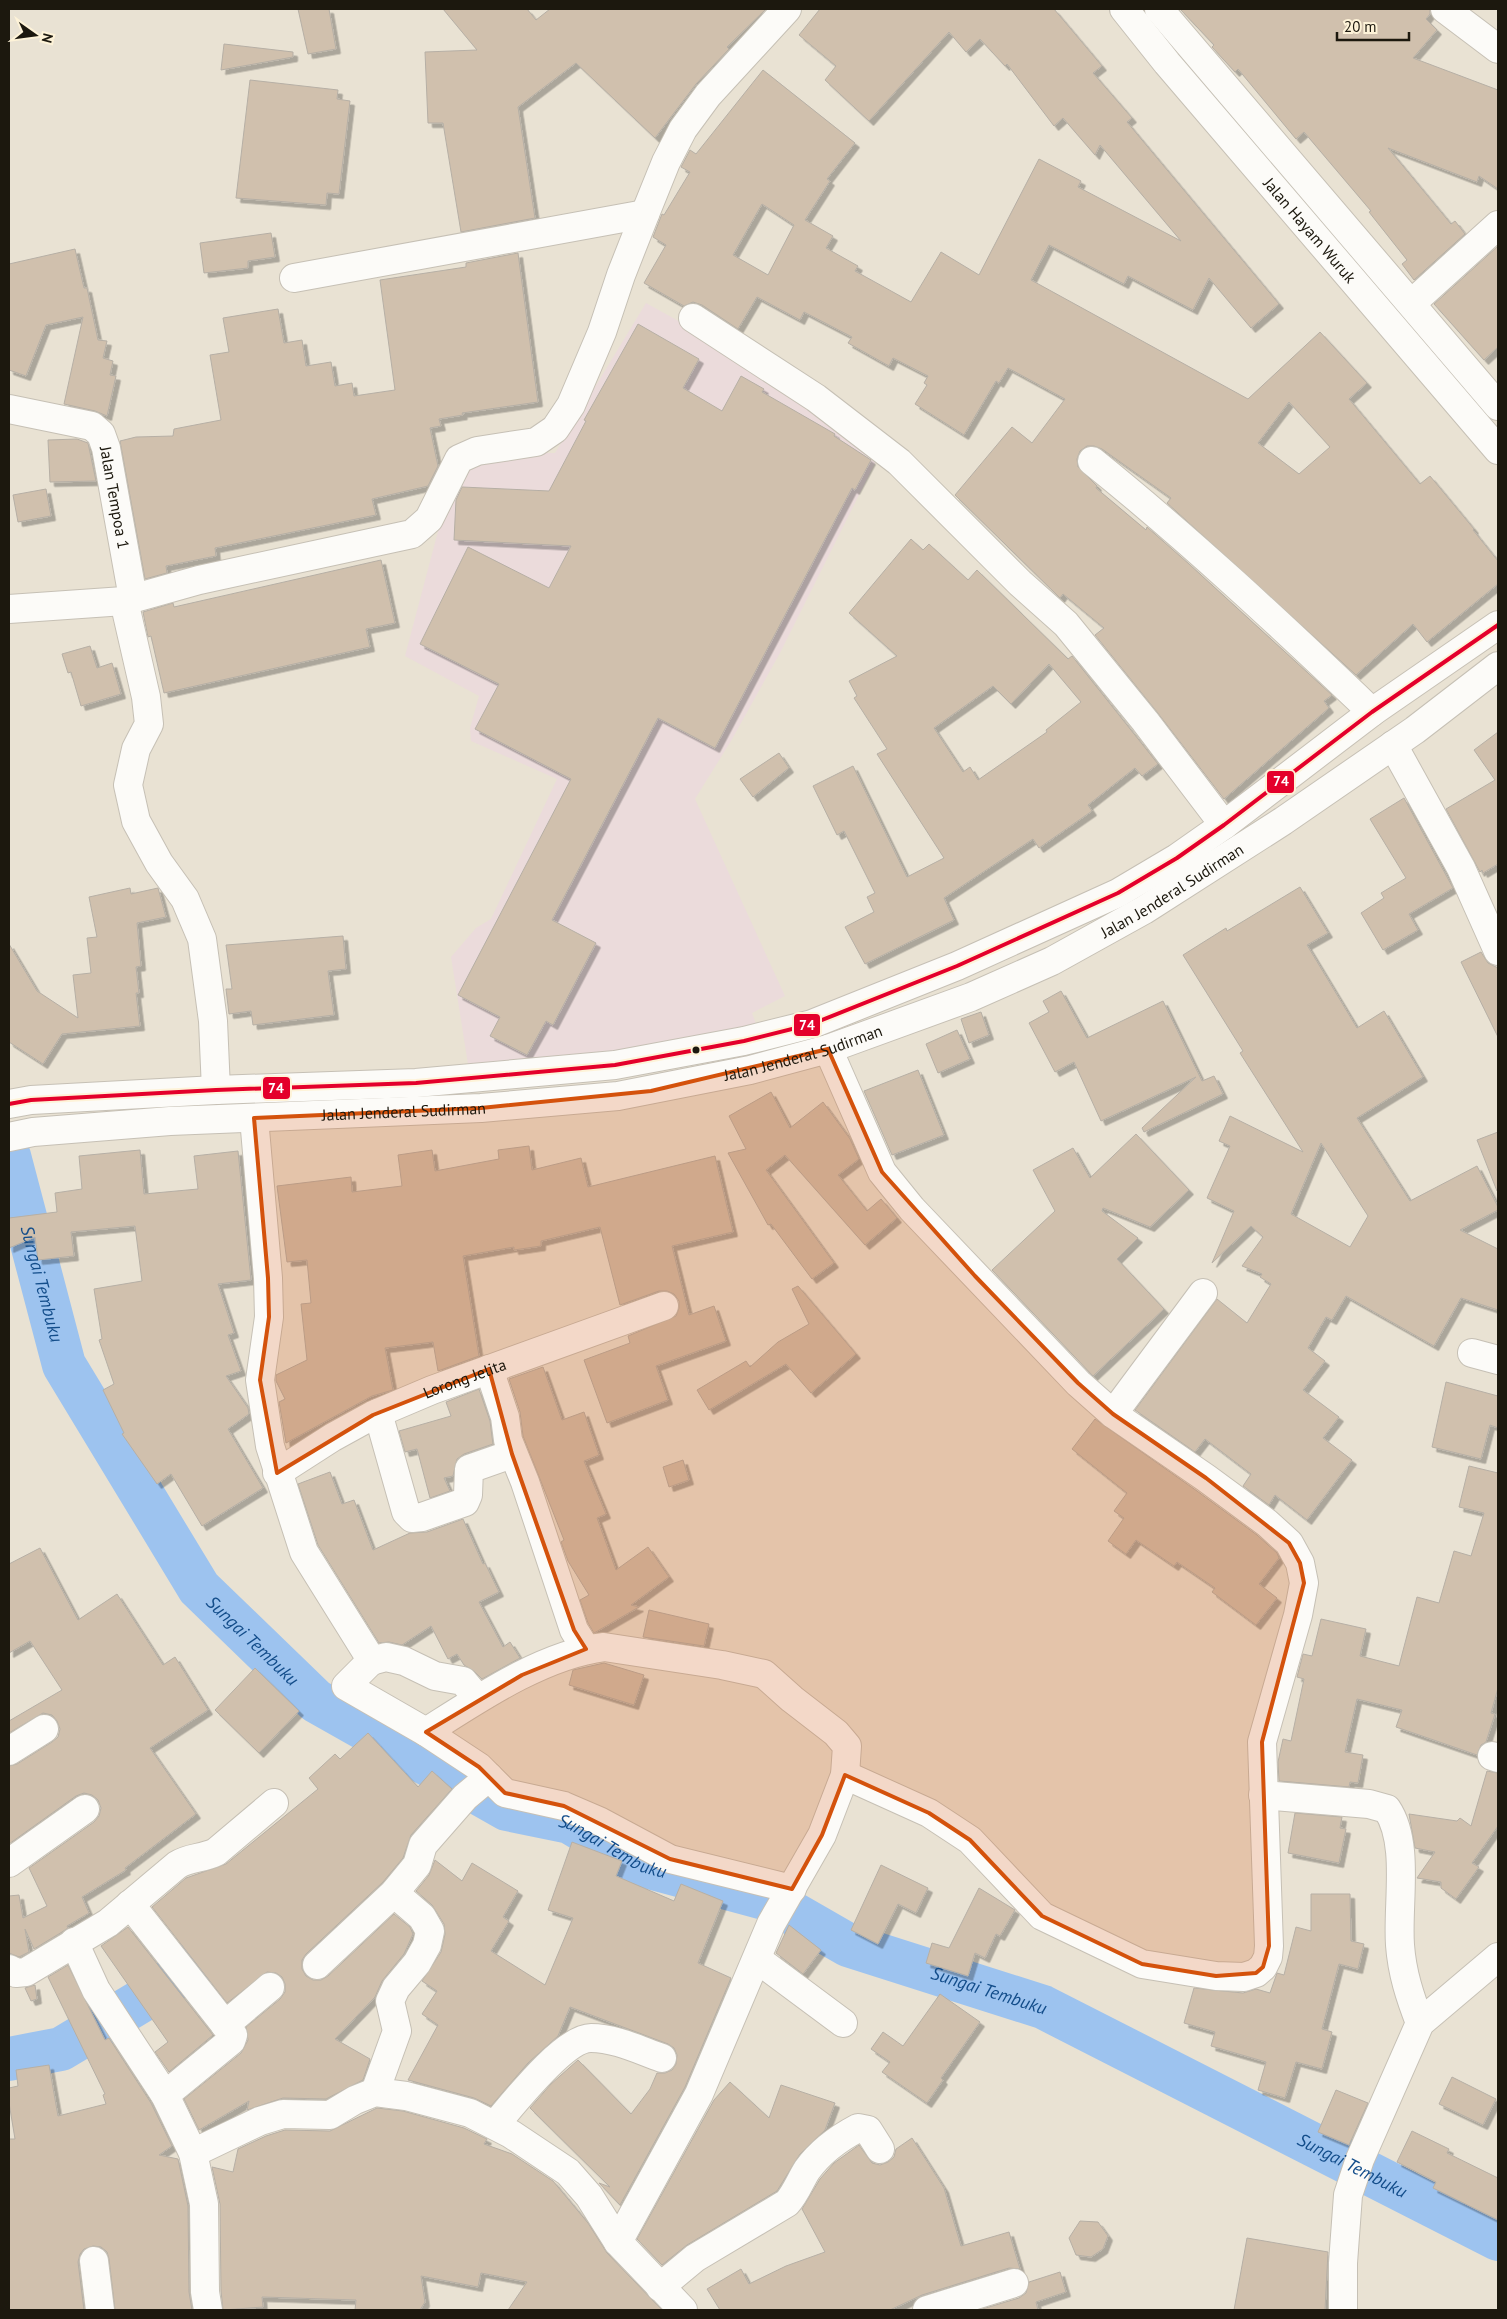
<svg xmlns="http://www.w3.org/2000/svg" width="1507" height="2319" viewBox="0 0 1507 2319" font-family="'PT Sans',sans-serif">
  <defs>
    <filter id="shadow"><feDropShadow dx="4.5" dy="4.5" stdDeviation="0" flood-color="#0004"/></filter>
  </defs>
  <rect width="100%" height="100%" fill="#e9e2d3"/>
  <path fill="#ebdbdb" d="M646,303L729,349L876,461L780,653L731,741L695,799L785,996L752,1013L760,1035L470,1077L451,957L476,928L491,919L557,779L471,741L470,728L479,696L405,656L450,486L476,452L555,453Z"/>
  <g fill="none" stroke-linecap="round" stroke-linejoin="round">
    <g stroke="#9dc3ef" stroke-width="44">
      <path id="s1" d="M9,1156L64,1365L199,1588L316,1701L507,1809L570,1822L642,1865L768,1899L848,1945L1043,2007L1498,2239"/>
      <path d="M9,2059L61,2049L151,1995L245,1926"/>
    </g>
  </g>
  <path fill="#d0c0ad" stroke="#b6afa5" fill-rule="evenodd" filter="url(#shadow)" d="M298,9H329L336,49L308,54Z
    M443,9H527L536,20L550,9H766L727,47L729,49L696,84L655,138L576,63L518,107L535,218L461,232L443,123H428L425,52L477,50Z
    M820,9H1054L1102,66L1093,73L1132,118L1127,122L1279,304L1251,328L1209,278L1193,310L1128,276L1124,284L1049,245L1031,280L1248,399L1320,332L1367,383L1349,399L1420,484L1430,476L1474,529L1473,530L1498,561V584L1427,642L1413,624L1356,675L1167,503L1171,498L1102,449L1094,446H1087L1080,451L1077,459L1078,467L1097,486L1096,488L1146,530L1147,527L1189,564L1332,695L1324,701L1329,708L1224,799L1157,712L1095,635L1104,628L1063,594L1060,598L955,495L1012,427L1032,443L1065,399L1008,368L999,383L996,381L964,435L915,404L927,385L924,383L928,376L893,358L889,366L848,343L852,337L804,312L800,320L757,297L738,329L702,305L693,302L684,306L644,283L666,245L653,237L662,214L664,215L690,172L681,167L690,150L696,154L763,70L855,143L827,179L830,181L805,220L833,236L826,248L858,266L855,271L911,302L941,252L979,275L1039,159L1081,181L1078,187L1181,241L1100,145L1095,155L1063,118L1054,126L1007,64L1005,66L980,39L966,52L949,32L869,121L825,80L836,66L799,35ZM762,204L794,225L768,275L733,255ZM1289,402L1330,447L1299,474L1258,443Z
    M1180,9H1430V14L1426,19L1437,30L1413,58L1498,90V189L1479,176L1477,182L1388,148L1451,224L1455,221L1465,234L1414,280L1402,264L1407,260L1369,212L1371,211L1304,132L1296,139L1238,69L1235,72L1212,47L1214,45Z
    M224,44L293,52V57L221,70Z
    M250,80L338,90L337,99L350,101L339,194L327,193L326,205L236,198Z
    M271,233L275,257L248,261V268L204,273L200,243Z
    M1498,246V347L1484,360L1434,304Z
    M75,249L84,288H87L98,340L107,341L103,358L113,361L110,375L116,376L107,416L95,411L64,404L83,317L46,325L26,376L9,370V264Z
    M518,253L538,402L462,413L463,415L439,419L441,426L430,428L438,466L428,486L372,499L376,515L215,548L216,556L166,566L167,573L145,579L120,441L136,437L173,436L174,429L221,420L210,355L229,352L223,318L278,309L284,343L302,340L306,366L331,362L335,386L352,383L354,396L395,390L380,280L466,267V263Z
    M638,324L699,359L683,388L722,411L741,376L764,389L762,392L835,434L834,436L871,460L855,490L852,488L715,748L658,718L552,920L596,943L553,1025L546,1021L527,1055L490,1036L500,1017L458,995L571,779L475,729L499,684L420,644L468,547L549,588L571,546L454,540L456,500L462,487L549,491L586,421L584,420Z
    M77,439L88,443L96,481L50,482L48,440Z
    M46,489L51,516L18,522L13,495Z
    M911,539L923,550L929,544L968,580L977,570L1068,659L1072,656L1158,764L1142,776L1135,768L1088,805L1092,811L1039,848L1033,839L944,898L954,920L865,964L845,927L874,912L867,897L875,893L844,831L837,835L813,786L853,766L907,877L944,858L877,754L887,749L854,698L857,696L849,681L897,656L849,613ZM1049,664L1081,702L1046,730L1047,732L978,780L970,767L963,772L934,728L993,686L1011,704Z
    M381,560L395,623L366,629L370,647L164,693L151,636L148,637L143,612L173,603L174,607Z
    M90,646L97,668L112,663L121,694L81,706L71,672L68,673L62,654Z
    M1498,732V864L1483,873L1482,870L1480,872L1446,809L1495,780L1474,750Z
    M779,753L789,768L753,797L740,779Z
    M1404,798L1453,888L1409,914L1418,930L1383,950L1361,913L1384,898L1381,893L1406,878L1370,819Z
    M1300,887L1328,933L1307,945L1357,1028L1384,1011L1423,1077L1357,1118L1410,1201L1477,1166L1498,1207V1210L1460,1230L1498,1249V1310L1461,1298L1434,1346L1346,1296L1332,1320L1326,1317L1308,1348L1325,1361L1303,1390L1339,1417L1323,1438L1352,1460L1307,1520L1275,1495L1269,1505L1243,1486L1251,1474L1205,1439L1195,1452L1135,1410L1217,1299L1247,1323L1271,1284L1260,1277L1262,1274L1242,1266L1263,1237L1251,1226L1212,1263L1234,1211L1207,1198L1230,1146L1219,1141L1230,1116L1303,1152L1240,1053L1243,1051L1183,955L1226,928L1227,931ZM1321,1143L1368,1216L1350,1247L1291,1214Z
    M130,888L131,894L158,888L166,917L137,923L141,966L136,967L139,993H136L140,1026L62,1034L43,1064L9,1042V944L37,991L78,1018L73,975L91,973L87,938L97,937L89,897Z
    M343,936L346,969L328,971L334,1015L253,1025L251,1011L229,1014L226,989H232L226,945Z
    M1481,952L1488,963L1498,968V1037L1461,962Z
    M1061,991L1087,1038L1163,1001L1202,1081L1214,1076L1223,1094L1144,1132L1142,1128L1196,1077L1101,1121L1074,1062L1055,1072L1029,1023L1049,1012L1043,1001Z
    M981,1012L989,1035L969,1043L961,1019Z
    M957,1030L970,1059L938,1073L926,1044Z
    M918,1070L944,1135L892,1155L864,1091Z
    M771,1092L790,1128L823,1102L850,1139L859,1159L838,1175L867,1211L881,1199L897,1218L865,1245L785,1155L766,1170L834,1263L812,1279L771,1224L768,1225L728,1153L746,1149L729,1116Z
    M1498,1132V1191H1497L1477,1140Z
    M1136,1134L1189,1190L1150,1227L1103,1208L1102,1211L1138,1238L1117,1259L1164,1309L1093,1376L992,1270L1055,1211L1033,1170L1073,1148L1090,1178Z
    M529,1146L532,1170L581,1158L588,1187L715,1156L733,1232L672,1246L689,1315L714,1306L726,1341L656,1366L668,1400L607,1423L584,1360L630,1343L628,1336L676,1316L679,1308V1301L674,1294L667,1291H659L620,1305L600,1227L541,1241V1246L514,1250V1247L463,1256L479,1356L438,1371L433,1342L385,1348L393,1390L372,1396L286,1443L279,1402L285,1399L276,1381V1375L307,1360L301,1304L311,1303L307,1260L287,1262L277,1186L351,1177L352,1192L402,1186L398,1155L432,1150L435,1171L499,1159L498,1150Z
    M140,1150L144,1194L198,1189L194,1156L238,1151L251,1280L218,1284L234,1333L228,1335L241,1371L226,1376L248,1408L249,1414L228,1429L263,1488L202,1526L171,1474L157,1484L122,1434L124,1433L103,1390L114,1384L99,1340L102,1339L94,1289L142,1281L135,1226L71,1232L74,1256L38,1260L35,1237L9,1248V1218L57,1212L55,1193L82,1189L79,1156Z
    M798,1286L856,1354L811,1393L786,1364L709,1410L697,1390L746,1361L750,1367L778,1342L809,1324L792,1289Z
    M543,1367L562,1420L584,1412L599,1455L584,1461L606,1514L597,1518L616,1570L648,1547L669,1577L631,1605L639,1607L594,1633L588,1623L580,1600L589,1595L568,1561L561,1542L564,1540L523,1436L520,1412L509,1379Z
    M1446,1382L1498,1396V1428L1490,1425L1481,1459L1432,1447Z
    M479,1389L490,1421L493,1444L464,1454L457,1459L453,1476L444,1478L450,1491L430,1498L417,1449L405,1452L399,1431L451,1416L446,1402Z
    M1095,1419L1197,1491L1257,1535L1277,1553L1279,1558L1259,1584L1277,1598L1256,1625L1212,1592L1215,1588L1177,1562L1174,1566L1136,1540L1126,1554L1108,1541L1124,1518L1114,1511L1127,1493L1072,1449Z
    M683,1460L689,1480L669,1487L663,1467Z
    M1469,1466L1498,1473V1688L1491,1713L1495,1714L1486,1742L1481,1745L1477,1755L1396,1727L1402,1710L1357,1699L1345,1752L1363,1755L1358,1783L1350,1782L1349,1787L1279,1781L1278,1762L1283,1739L1291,1741L1304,1679L1297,1677L1303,1654L1312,1656L1321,1619L1366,1629L1360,1656L1399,1666L1417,1597L1439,1603L1454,1551L1471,1556L1484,1513L1459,1507Z
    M330,1472L342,1504L354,1500L373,1550L410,1533L427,1532L463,1519L483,1564L485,1563L499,1592L479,1602L503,1647L510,1642L520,1658L482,1679L474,1671L464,1665L457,1654L448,1659L431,1626L402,1645L389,1642L379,1643L318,1545L298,1484Z
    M40,1548L78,1620L117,1594L163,1665L175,1657L208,1710L150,1748L196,1814L125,1868L126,1870L82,1897L89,1913L67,1926L68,1928L62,1932L34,1949L25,1929L29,1952L19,1957L9,1953V1896L19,1895L23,1918L47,1906L29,1868L94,1822L99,1816L101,1808L98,1800L92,1795L84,1793L76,1796L9,1844V1766L17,1764L52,1742L58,1737L60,1729L57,1721L52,1715L43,1713L9,1733V1721L62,1690L30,1641L9,1653V1564Z
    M649,1610L709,1624L704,1646L643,1637Z
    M604,1663L644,1675L634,1705L569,1685L573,1670Z
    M255,1668L299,1711L259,1753L215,1710Z
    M368,1733L418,1787L432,1771L452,1789L411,1835L403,1858L383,1882L306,1954L302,1960V1969L306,1976L313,1980H321L328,1976L394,1914L410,1927L413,1934L404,1954L382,1981L375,1997L335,2039L370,2059L363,2080L326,2099L283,2098L247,2110L249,2101L199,2130L184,2099L241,2053L248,2040L246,2027L280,1999L285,1992V1984L282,1977L276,1973L267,1972L227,2003L152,1907L186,1878L226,1864L318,1789L309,1778L335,1754L340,1759Z
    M1487,1771L1498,1773V1826L1472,1863L1479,1867L1456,1899L1441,1888V1882L1417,1878L1435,1852L1415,1848L1409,1814L1457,1821L1460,1818L1471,1826Z
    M1295,1813L1342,1817L1340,1828L1346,1829L1339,1863L1288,1853Z
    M572,1842L622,1861L616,1876L674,1901L681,1884L723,1901L698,1963L731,1978L685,2087L620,2205L599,2183L610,2187L530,2108L551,2084L578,2060L631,2114L650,2089L657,2073H665L672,2070L676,2064L677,2055L674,2048L668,2044L570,2007L558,2036L528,2063L491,2106L474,2098L408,2080L438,2025L422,2014L437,1991L422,1981L441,1952L445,1934L444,1924L432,1905L416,1891L429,1875L435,1860L462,1881L472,1863L518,1891L503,1917L509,1921L491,1951L545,1985L573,1918L548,1910Z
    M881,1865L928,1888L916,1913L898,1904L878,1944L851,1930Z
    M979,1888L1015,1910L1000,1936L996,1934L985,1958L975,1953L968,1976L926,1963L932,1943L949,1948Z
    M1311,1894H1350L1351,1941L1364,1944L1358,1969L1339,1964L1322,2029L1332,2032L1322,2069L1296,2062L1285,2098L1258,2090L1266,2062L1211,2046L1215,2032L1184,2023L1194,1988L1243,1993L1256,1989L1270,1993L1277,1973L1284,1975L1296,1927L1311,1931Z
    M789,1925L821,1950L803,1974L776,1953Z
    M128,1927L213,2035L169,2072L155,2052L168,2042L101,1946Z
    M68,1965L105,2040L109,2038L151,2103L172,2146L159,2155L178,2159L188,2206L189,2292L192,2310H115L109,2259L107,2252L101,2247L93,2246L84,2249L80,2254L78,2262L84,2310H9V2139H15L9,2103V2088L18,2086L16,2070L49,2065L58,2116L106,2104L103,2095L105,2094L48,1977Z
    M35,1985L37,1999L31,2001L25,1988Z
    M940,1994L980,2022L941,2078L943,2080L927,2103L882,2072L890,2062L871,2049L883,2032L903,2046Z
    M1452,2077L1496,2099L1483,2125L1439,2104Z
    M730,2082L769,2118L781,2085L835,2103L825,2130L800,2154L777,2191L687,2245L662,2265L637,2239L714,2100Z
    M1336,2090L1368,2103L1349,2145L1318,2132Z
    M377,2108L403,2111L464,2128L487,2139L484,2144L512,2154L553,2181L588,2223L607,2253L662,2310H508L527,2282L481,2273L478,2287L421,2276L425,2302L420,2310H355L356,2300L262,2297L263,2307L223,2310L221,2291L220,2204L212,2167L233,2172L238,2149L266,2136L285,2130L330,2131Z
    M1412,2131L1449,2149L1447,2153L1498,2178V2220L1433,2188L1436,2182L1397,2162Z
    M912,2138L944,2188L961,2246L1009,2232L1020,2269L1009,2268L922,2295L890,2310H720L707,2289L741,2269L749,2284L786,2266L825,2252L802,2209L820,2179L834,2163L859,2145L872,2163L880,2165L888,2162L894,2157L896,2149Z
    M1080,2221L1098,2222L1108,2236L1103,2249L1091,2257L1076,2255L1069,2238Z
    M1247,2238L1328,2252L1325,2310H1234Z
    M1060,2272L1066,2292L1036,2302L1038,2310H979L1019,2298L1026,2293L1029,2282Z"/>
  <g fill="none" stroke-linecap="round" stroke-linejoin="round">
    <g stroke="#c6c0b5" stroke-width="30">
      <g id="minor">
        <path d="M1445,9L1498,49"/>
        <path d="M294,278L645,214"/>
        <path d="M1412,303L1498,225"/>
        <path d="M693,318L816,398L899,462L1020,583L1066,624L1145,721L1224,825"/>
        <path id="s2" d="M9,409L92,426L101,434L106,448L133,598"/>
        <path d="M1092,461C1190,540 1281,625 1372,712"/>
        <path d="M124,601L146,697L149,724L136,749L128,785L136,821L159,863L185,899L202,939L213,1021L216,1090"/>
        <path d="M9,609L124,601L199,580L412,534L429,519L459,459L477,451L536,442L555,429L571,405L602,332L621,275L645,214L666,162L683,129L708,95L787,9"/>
        <path d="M1393,745L1461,868L1498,951"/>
        <path d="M828,1049L882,1172L912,1209L1078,1383L1113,1414L1206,1478L1267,1523L1289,1543L1300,1563L1304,1583L1298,1615L1262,1742L1269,1946L1268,1957L1263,1967L1256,1973L1244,1977L1216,1976L1142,1964L1042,1916L970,1840L929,1813L845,1775"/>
        <path d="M254,1118L268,1278L269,1317L260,1380L270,1446L304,1552L372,1661"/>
        <path d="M1472,1353L1498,1360"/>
        <path d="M489,1369L505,1417L508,1440L525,1482L574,1630L586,1649"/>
        <path d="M378,1413L406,1512L412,1518L422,1517L465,1502L468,1495L469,1469L512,1454"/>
        <path d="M1113,1414L1203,1293"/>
        <path id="s3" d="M277,1473L333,1437L373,1415L432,1390L664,1306"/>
        <path d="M478,1699L463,1681L435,1676L404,1661L386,1657L371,1661L346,1686L426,1732C478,1699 542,1655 604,1647L722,1665L764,1674L792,1699L836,1733L847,1746L845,1775L822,1835L771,1924L699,2094L618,2242"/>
        <path d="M426,1732L479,1767L505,1793L564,1806L599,1821L670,1859L792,1889"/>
        <path d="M9,1751L44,1729"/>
        <path d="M1492,1756L1498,1758"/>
        <path d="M1263,1795L1369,1804L1387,1809C1410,1843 1397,1904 1400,1945C1402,1973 1410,1997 1420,2023"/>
        <path d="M9,1863L85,1809"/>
        <path d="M130,1904L233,2035L231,2041L165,2095"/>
        <path d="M74,1942L96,1990L165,2095L193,2153L204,2204L205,2292L208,2310"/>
        <path d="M757,1959L843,2023"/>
        <path d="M317,1965L394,1893L417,1865L423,1845L465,1797L489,1777"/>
        <path d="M9,1969L16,1973L26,1972L108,1923L177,1865C189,1857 202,1859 216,1852L274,1803"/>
        <path d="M225,2025L270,1987"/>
        <path d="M375,2092L397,2031L390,2001L396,1988L417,1963L427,1945L430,1931L422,1917L394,1893"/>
        <path d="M495,2125C513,2104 564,2038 591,2038C615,2038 639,2050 662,2058"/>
        <path d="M193,2153L260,2121L283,2114L330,2115L355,2100L375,2092L406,2096L470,2113L511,2134L568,2172L589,2196L618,2242L683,2310"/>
        <path d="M94,2261L100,2310"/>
        <path d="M660,2287L695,2258L787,2203C796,2193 800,2181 807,2170C820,2152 839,2138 858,2128L868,2130L880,2149"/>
        <path d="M927,2310L1014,2283"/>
        <path d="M1343,2310V2263L1348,2195L1360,2159L1420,2023L1498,1957"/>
      </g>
    </g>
    <g stroke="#c6c0b5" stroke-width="30">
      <g id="major">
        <path id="s4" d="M1124,9L1167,63L1498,450"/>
        <path d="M1159,9L1498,406"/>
      </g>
    </g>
    <g stroke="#c6c0b5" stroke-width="30">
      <g id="highway">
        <path d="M9,1104L31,1100L216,1090L416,1083L615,1065L744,1041L812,1024L957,966L1118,893L1177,858L1224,825L1372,712L1498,625"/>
        <path id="s5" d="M9,1137L33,1132L170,1121L481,1108L618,1096L750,1070L828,1049L971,997L1052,961L1144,910L1283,821L1415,730L1498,666"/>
      </g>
    </g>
    <use href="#minor" stroke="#fcfbf8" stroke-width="28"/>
    <use href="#major" stroke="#fcfbf8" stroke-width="28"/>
    <use href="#highway" stroke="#fcfbf8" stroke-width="28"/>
    <g stroke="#fef3d8" stroke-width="8">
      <path id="bus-1" d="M9,1104L31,1100L216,1090L416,1083L615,1065L744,1041L812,1024L957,966L1118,893L1177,858L1224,825L1372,712L1498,625"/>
    </g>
    <use href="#bus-1" stroke="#e4002b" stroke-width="4"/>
  </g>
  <path fill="#d4520c" fill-opacity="0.2" stroke="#d4520c" stroke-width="4" stroke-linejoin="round" d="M828,1049L882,1172L975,1276L1078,1383L1113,1414L1206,1478L1289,1543L1300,1563L1304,1583L1262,1742L1269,1946L1263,1967L1256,1973L1216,1976L1142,1964L1042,1916L970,1840L929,1813L845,1775L822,1835L792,1889L670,1859L564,1806L505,1793L479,1767L426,1732L522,1675L586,1649L574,1630L512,1454L489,1369L373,1415L277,1473L260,1380L269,1317L268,1278L254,1118L481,1108L651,1091Z"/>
  <circle fill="#1c180e" stroke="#fef3d8" stroke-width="2" cx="696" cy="1050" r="4.5"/>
  <g text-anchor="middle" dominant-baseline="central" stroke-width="4" stroke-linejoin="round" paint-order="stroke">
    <g font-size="16" fill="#1c180e" stroke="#fef3d8">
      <text stroke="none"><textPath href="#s4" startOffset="289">Jalan Hayam Wuruk</textPath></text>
      <text stroke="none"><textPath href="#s2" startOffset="162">Jalan Tempoa 1</textPath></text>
      <text stroke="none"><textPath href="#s5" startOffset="1206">Jalan Jenderal Sudirman</textPath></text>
      <text stroke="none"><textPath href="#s5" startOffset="801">Jalan Jenderal Sudirman</textPath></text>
      <text stroke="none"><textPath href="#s5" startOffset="396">Jalan Jenderal Sudirman</textPath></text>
      <text stroke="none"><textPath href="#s3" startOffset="211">Lorong Jelita</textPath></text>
    </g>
    <g font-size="18" font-style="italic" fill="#134d8a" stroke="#fef3d8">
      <text stroke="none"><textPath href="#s1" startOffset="132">Sungai Tembuku</textPath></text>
      <text stroke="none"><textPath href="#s1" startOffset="552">Sungai Tembuku</textPath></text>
      <text stroke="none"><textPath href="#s1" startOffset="972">Sungai Tembuku</textPath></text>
      <text stroke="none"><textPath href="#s1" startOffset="1378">Sungai Tembuku</textPath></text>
      <text stroke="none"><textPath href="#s1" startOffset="1782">Sungai Tembuku</textPath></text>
    </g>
  </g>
  <g stroke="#fef3d8" stroke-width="2">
    <rect x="1266" y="770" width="29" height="24" rx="5" fill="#e4002b"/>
    <rect x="793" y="1013" width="28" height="24" rx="5" fill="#e4002b"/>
    <rect x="262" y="1076" width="29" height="24" rx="5" fill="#e4002b"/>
  </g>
  <g font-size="14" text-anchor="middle" font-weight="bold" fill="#fff">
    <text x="1281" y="786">74</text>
    <text x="807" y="1030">74</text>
    <text x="276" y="1093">74</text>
  </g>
  <rect width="1507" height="2319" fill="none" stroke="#1c180e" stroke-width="20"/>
  <g transform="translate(35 35) rotate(104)" stroke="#fef3d8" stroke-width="4" paint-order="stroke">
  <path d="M0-4L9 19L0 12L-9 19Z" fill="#1c180e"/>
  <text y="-8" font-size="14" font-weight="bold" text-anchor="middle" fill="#1c180e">N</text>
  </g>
  <path d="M1337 32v8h72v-8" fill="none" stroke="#1c180e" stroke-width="2.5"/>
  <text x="1344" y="32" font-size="15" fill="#1c180e" stroke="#fef3d8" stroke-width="4" paint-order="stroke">20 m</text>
</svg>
